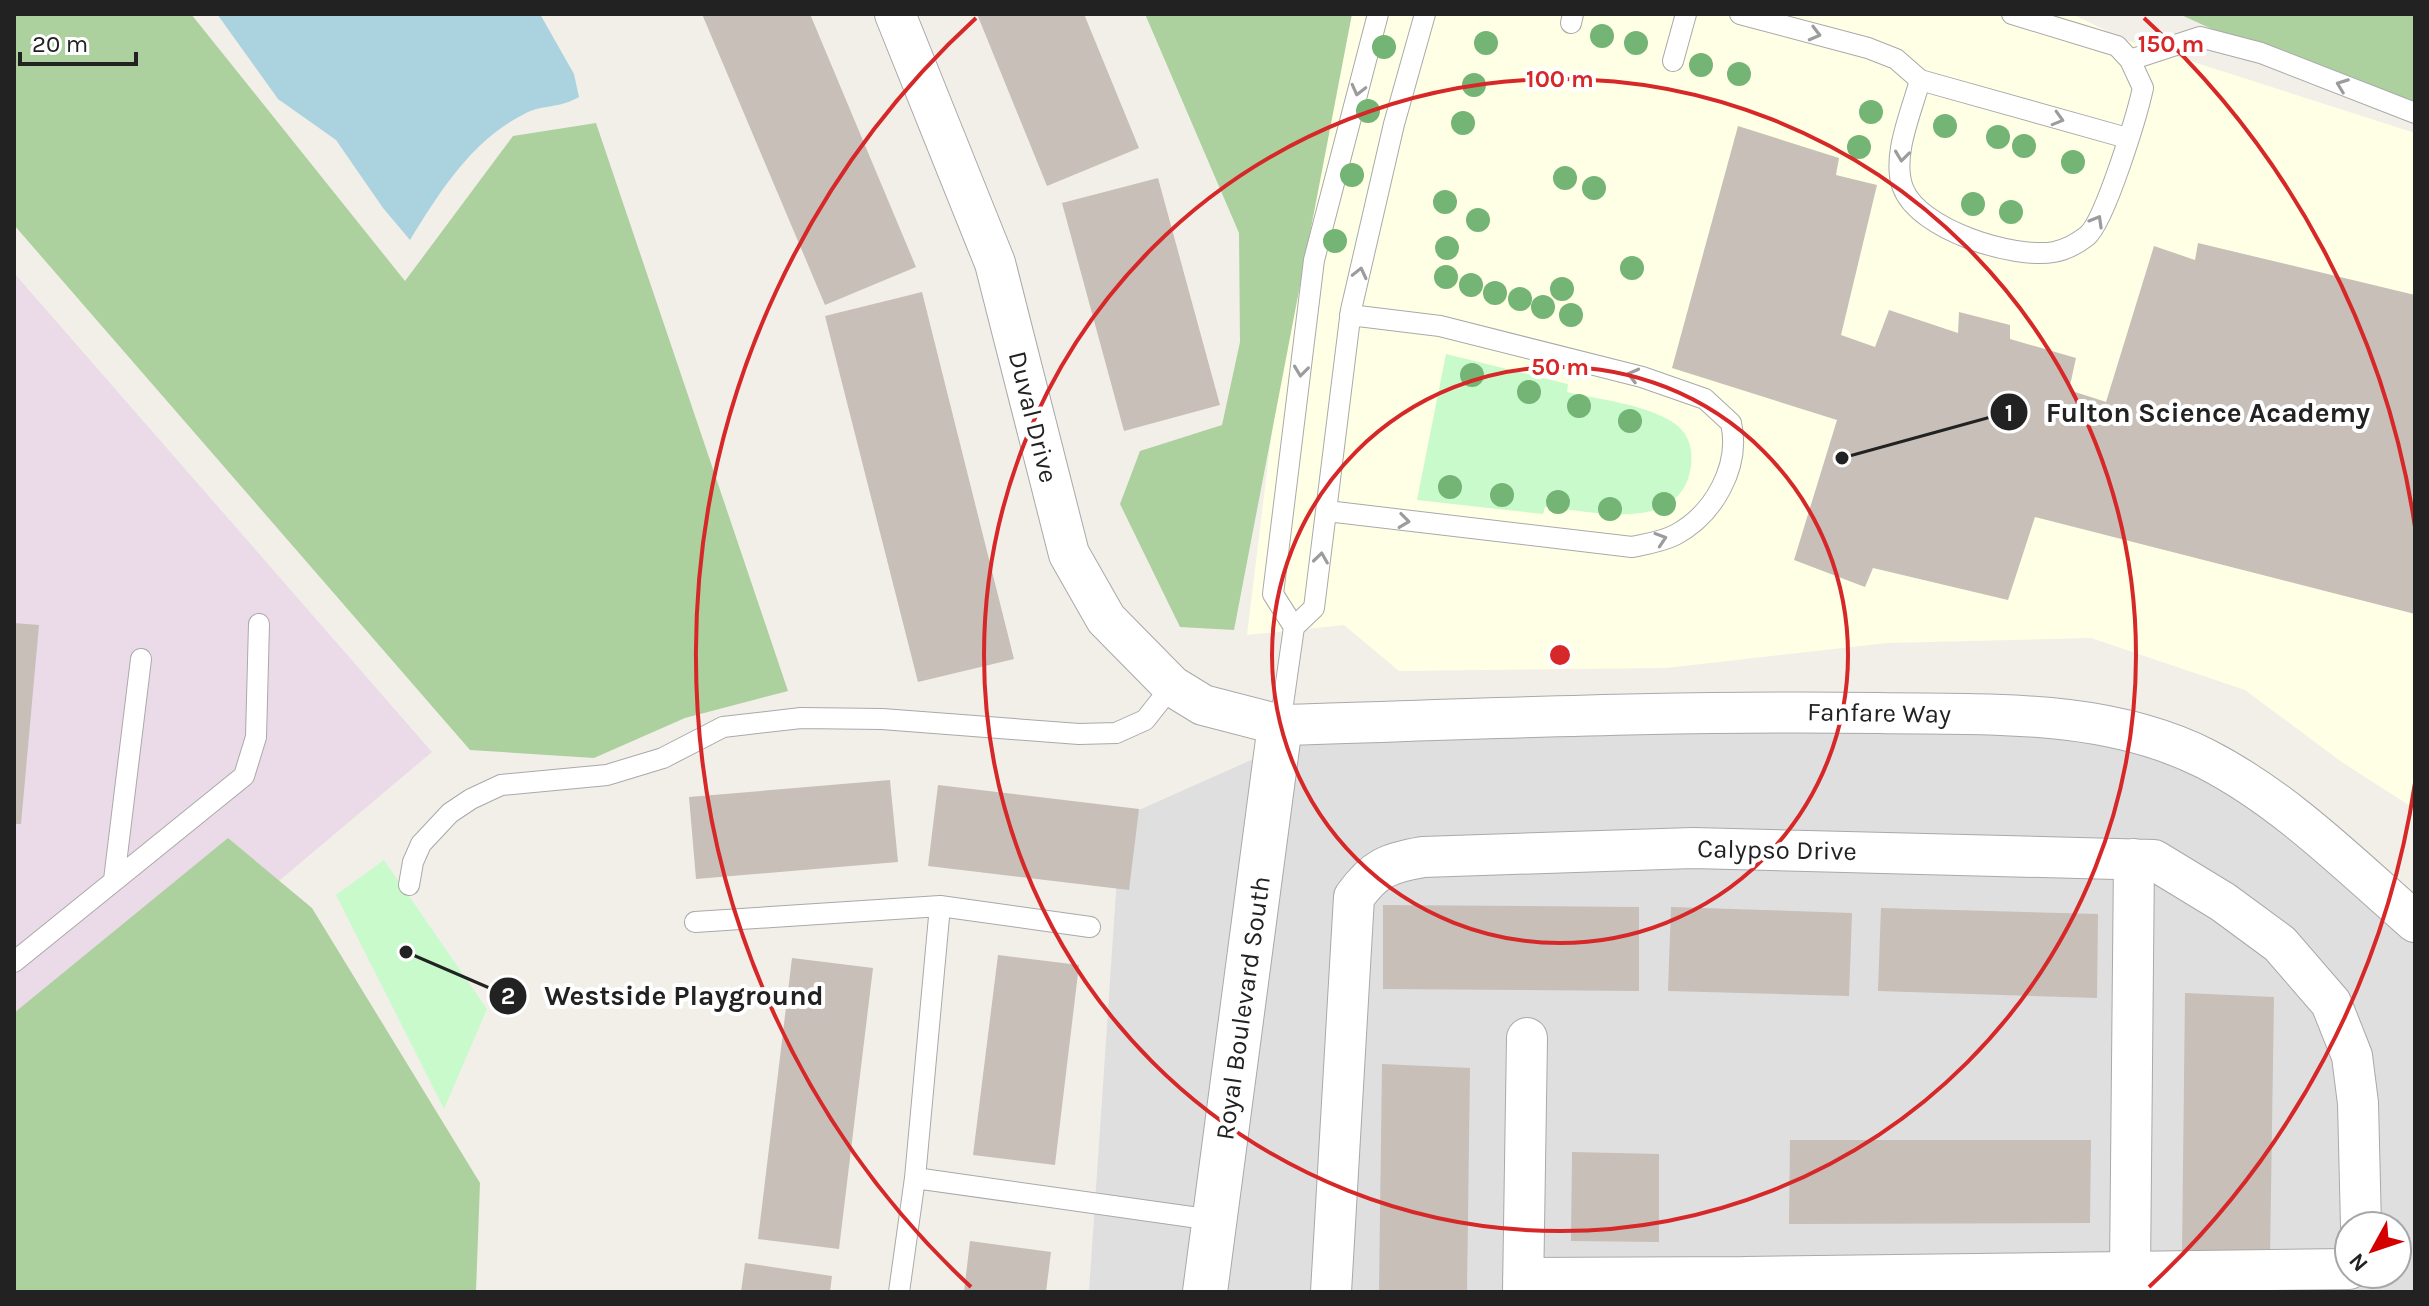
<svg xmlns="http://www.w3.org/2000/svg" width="2429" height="1306" viewBox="0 0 2429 1306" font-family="Karla,sans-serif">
  <rect width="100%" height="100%" fill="#f2efe9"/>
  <path fill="#e0dfdf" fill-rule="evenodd" d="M1350,716L2137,733L2415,916V1292H1089L1121,818ZM2349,1226H2397V1274H2349Z"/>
  <path fill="#ebdbe8" d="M14,273L432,752L14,1104Z"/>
  <path fill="#ffffe5" d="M1350,14H2072L2125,40L2415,133V809L2343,763L2245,690L2091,638L1887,643L1666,668L1399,671L1344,625L1247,635L1289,291Z"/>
  <path fill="#add19e" d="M14,14H191L405,281L513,136L596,123L788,691L685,718L594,758L470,750L14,225Z
    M1145,14H1352L1234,630L1180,627L1120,504L1140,451L1222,425L1240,342L1239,233Z
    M2179,14H2415V103L2258,50Z
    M228,838L312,908L480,1183L476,1292H14V1013Z"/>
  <path fill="#c8facc" d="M1446,354L1568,384L1567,392C1601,400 1645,404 1674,423C1689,434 1693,448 1691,466C1681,535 1594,511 1545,507L1543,514L1417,500Z
    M384,860L487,1009L444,1109L336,895Z"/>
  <path fill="#aad3df" d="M217,14H540L574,74L579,97C558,109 544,104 526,113C472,140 441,190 410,240L383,208L336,140L278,99Z"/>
  <path fill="#c7bfb8" d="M702,14H810L916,267L825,305Z
    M977,14H1084L1139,148L1047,186Z
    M1738,126L1839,158L1836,175L1877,185L1841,335L1875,347L1889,310L1958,333L1959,312L2010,325V339L2076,358L2069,390L2106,402L2154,246L2195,260L2198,243L2415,295V614L2035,517L2008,600L1873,568L1865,587L1794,560L1837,420L1672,368Z
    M1158,178L1220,405L1124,431L1062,203Z
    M922,292L1014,659L918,682L825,316Z
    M14,623L39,625L21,824H14Z
    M890,780L898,862L696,879L689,797Z
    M938,785L1139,809L1129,890L928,866Z
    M1383,905L1639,907V991L1383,989Z
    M1671,907L1852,913L1849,996L1668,991Z
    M1881,908L2098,914L2097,998L1878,991Z
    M998,955L1079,965L1055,1165L973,1155Z
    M792,958L873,968L839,1249L758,1239Z
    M2185,993L2274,997L2270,1257L2182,1253Z
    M1382,1064L1470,1068L1467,1292H1379Z
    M1790,1140H2091L2090,1223L1789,1224Z
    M1572,1152L1659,1154V1242L1571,1241Z
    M970,1241L1051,1252L1046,1292H964Z
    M745,1263L832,1276L830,1292H741Z"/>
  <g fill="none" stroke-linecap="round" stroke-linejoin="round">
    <g stroke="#a9a9a9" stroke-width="22">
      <path id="service" d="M1740,14L1868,48L1896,59L1920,80L2127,138
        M1571,23L1573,14
        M2130,60L2200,37L2261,53L2415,113
        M1673,61L1686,14
        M1920,80C1912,111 1891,156 1903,188C1919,230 2013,259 2054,252C2065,250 2078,243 2087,236C2105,221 2137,115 2143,88L2130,60L2117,46L2012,14
        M1327,511L1632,547C1646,544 1661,542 1675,535C1713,515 1741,467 1731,423L1705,399L1642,377L1440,326L1350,315
        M1294,627L1273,594L1314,260L1378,14
        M1280,725L1294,627L1314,608L1351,310L1394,124L1425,14
        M114,880L141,659
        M409,885L413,862L421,844L450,813L471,799L501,785L607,775L663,758L723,727L801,718L882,719L1079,734L1116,733L1145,720L1172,686
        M940,906L1090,927
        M695,922L940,906L915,1178
        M14,962L244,776L256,737L259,624
        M899,1292L915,1178L1213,1220"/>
    </g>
    <g stroke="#a9a9a9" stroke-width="42">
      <path id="minor" d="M895,14L995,263L1069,554L1106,619L1172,686L1203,705L1280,725C1480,719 1680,710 1879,713C1988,715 2105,708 2206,759C2284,799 2349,864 2415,922
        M2130,1272L2134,859
        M1523,1278L1744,1277
        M1331,1292L1354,897C1375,868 1388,863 1423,857L1693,848L2154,860L2223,902L2280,944L2331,1003L2352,1056L2358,1103L2361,1226
        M1523,1292L1527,1038
        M1744,1292V1277L2349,1269"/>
    </g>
    <g stroke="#a9a9a9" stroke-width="46">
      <path id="tertiary" d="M1205,1292L1280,725"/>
    </g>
    <use href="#service" stroke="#fff" stroke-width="20"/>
    <use href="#minor" stroke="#fff" stroke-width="40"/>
    <use href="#tertiary" stroke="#fff" stroke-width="44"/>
  </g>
  <g fill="#74b475">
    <circle cx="1602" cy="36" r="12"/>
    <circle cx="1486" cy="43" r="12"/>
    <circle cx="1636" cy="43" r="12"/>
    <circle cx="1384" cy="47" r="12"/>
    <circle cx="1701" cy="65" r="12"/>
    <circle cx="1739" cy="74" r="12"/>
    <circle cx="1474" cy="85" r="12"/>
    <circle cx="1368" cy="111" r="12"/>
    <circle cx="1871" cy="112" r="12"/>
    <circle cx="1463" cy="123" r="12"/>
    <circle cx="1945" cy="126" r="12"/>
    <circle cx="1998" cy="137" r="12"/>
    <circle cx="2024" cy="146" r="12"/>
    <circle cx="1859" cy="147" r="12"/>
    <circle cx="2073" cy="162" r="12"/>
    <circle cx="1352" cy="175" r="12"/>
    <circle cx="1565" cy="178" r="12"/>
    <circle cx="1594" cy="188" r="12"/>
    <circle cx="1445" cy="202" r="12"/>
    <circle cx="1973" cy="204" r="12"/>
    <circle cx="2011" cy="212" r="12"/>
    <circle cx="1478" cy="220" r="12"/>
    <circle cx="1335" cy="241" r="12"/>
    <circle cx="1447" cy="248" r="12"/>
    <circle cx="1632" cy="268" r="12"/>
    <circle cx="1446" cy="277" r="12"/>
    <circle cx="1471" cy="285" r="12"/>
    <circle cx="1562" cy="289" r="12"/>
    <circle cx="1495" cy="293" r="12"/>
    <circle cx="1520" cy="299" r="12"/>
    <circle cx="1543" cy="307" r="12"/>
    <circle cx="1571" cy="315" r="12"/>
    <circle cx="1472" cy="375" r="12"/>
    <circle cx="1529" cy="392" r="12"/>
    <circle cx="1579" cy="406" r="12"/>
    <circle cx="1630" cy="421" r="12"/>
    <circle cx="1450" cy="487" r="12"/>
    <circle cx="1502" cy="495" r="12"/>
    <circle cx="1558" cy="502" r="12"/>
    <circle cx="1664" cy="504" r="12"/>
    <circle cx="1610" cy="509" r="12"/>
  </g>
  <defs><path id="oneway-chevron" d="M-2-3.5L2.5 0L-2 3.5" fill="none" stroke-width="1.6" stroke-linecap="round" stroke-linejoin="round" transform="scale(2)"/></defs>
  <g stroke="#9c9c9c">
    <use href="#oneway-chevron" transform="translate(1815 34) rotate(15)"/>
    <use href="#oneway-chevron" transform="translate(2342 85) rotate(-159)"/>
    <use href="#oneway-chevron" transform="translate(1358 90) rotate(104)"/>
    <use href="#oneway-chevron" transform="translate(2058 119) rotate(16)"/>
    <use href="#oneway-chevron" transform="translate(1902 156) rotate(97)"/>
    <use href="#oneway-chevron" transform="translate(2097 221) rotate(-60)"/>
    <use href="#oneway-chevron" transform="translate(1360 273) rotate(-77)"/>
    <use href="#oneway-chevron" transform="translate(1301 371) rotate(97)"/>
    <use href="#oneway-chevron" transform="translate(1633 375) rotate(-166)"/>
    <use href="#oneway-chevron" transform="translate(1404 521) rotate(7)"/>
    <use href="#oneway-chevron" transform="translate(1661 539) rotate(-18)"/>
    <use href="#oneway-chevron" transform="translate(1321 558) rotate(-82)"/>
  </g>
  <g fill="none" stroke="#d62828" stroke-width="4">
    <circle cx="1560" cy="655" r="288"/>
    <circle cx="1560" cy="655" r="576"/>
    <path d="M2415 783A864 864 0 0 1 2149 1287M971 1287A864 864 0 0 1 976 18M2144 18A864 864 0 0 1 2415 527"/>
  </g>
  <g text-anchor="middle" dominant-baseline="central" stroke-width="8" stroke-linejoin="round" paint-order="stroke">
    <g font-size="26" fill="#222" stroke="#fff">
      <text transform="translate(1033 417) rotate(76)">Duval Drive</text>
      <text transform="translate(1879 713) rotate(1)">Fanfare Way</text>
      <text transform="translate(1777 850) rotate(1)">Calypso Drive</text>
      <text transform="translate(1243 1008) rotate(-82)">Royal Boulevard South</text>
    </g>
  </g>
  <circle cx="1560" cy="655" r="12" fill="#d62828" stroke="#fff" stroke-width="4"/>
  <g font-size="24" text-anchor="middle" font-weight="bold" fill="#d62828" stroke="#fff" stroke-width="8" stroke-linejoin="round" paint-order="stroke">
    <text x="2171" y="52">150 m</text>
    <text x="1560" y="87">100 m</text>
    <text x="1560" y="375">50 m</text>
  </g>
  <path fill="none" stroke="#222" stroke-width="3" d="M1842 458L2009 412M406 952L508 996"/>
  <g fill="#222" stroke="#fff" stroke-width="3">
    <circle cx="1842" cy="458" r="8"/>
    <circle cx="406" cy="952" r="8"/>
    <circle cx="2009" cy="412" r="20"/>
    <circle cx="508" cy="996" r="20"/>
  </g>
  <g font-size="24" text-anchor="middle" font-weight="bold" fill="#fff">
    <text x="2009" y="421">1</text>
    <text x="508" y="1004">2</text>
  </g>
  <g font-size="28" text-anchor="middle" font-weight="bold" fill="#222" stroke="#fff" stroke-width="8" stroke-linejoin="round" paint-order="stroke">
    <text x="2208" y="422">Fulton Science Academy</text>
    <text x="684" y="1005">Westside Playground</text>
  </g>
  <rect width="2429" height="1306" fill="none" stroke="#222222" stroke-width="32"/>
  <g transform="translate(2373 1250) rotate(230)"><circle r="38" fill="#ffffff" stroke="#a7a7a7" stroke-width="2"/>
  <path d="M0-6L14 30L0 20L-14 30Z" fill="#d40000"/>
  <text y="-12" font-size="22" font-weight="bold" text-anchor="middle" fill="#222222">N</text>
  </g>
  <path d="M20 52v12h116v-12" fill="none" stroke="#222222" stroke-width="4"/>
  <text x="32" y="52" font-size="24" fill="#222222" stroke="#ffffff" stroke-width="6" paint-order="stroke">20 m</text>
</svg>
